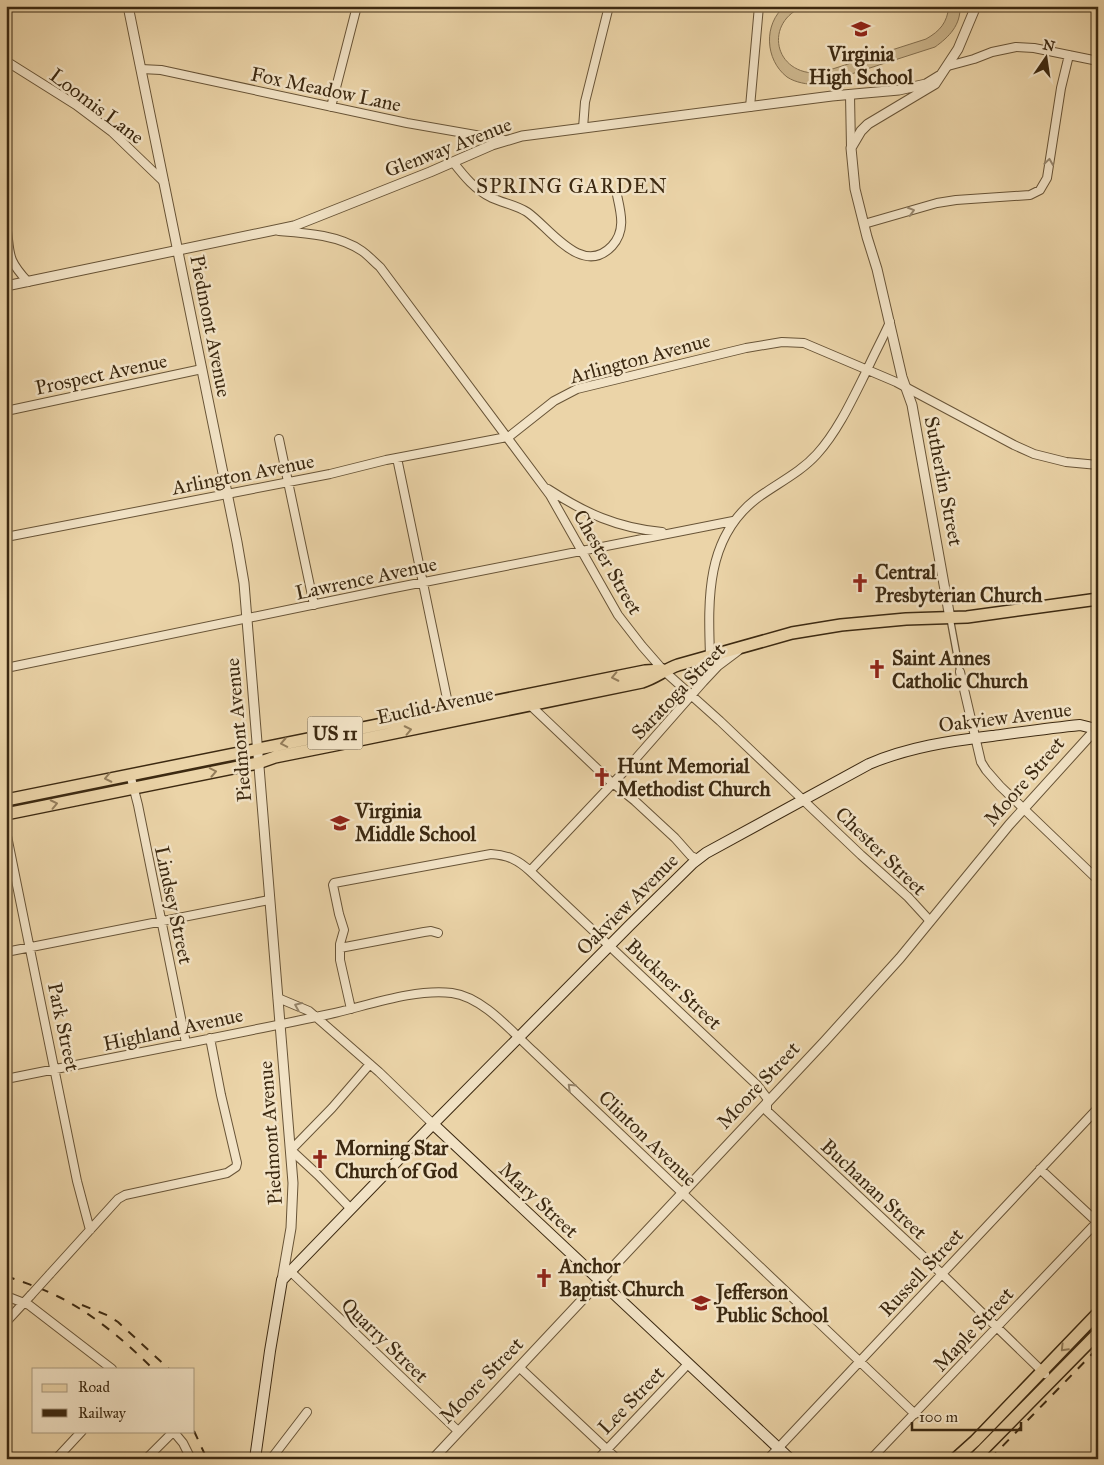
<svg xmlns="http://www.w3.org/2000/svg" width="1104" height="1465" viewBox="0 0 1104 1465" font-family="'IM FELL Great Primer',serif">
  <rect width="100%" height="100%" fill="#ebd4a8"/>
  <filter id="stains"><feTurbulence type="fractalNoise" baseFrequency=".004" numOctaves="4"/><feColorMatrix values="0 0 0 0 .2 0 0 0 0 .09 0 0 0 0 .02 0 0 0 .5 -.17"/></filter>
  <radialGradient id="worn" r=".72"><stop offset=".6" stop-color="#630" stop-opacity="0"/><stop offset="1" stop-color="#630" stop-opacity=".3"/></radialGradient>
  <path fill="#cdb78e" stroke="#847050" d="M785,6H805C763,21 773,76 820,73L926,39C940,31 947,23 949,6H960C961,25 949,37 935,47L817,85C807,84 796,83 787,77C765,60 763,24 785,6Z"/>
  <g fill="none" stroke-linecap="round" stroke-linejoin="round">
    <g stroke="#685437" stroke-width="8">
      <path id="pedestrian" d="M950,618L960,672"/>
    </g>
    <g stroke="#685437" stroke-width="10">
      <path id="minor" d="M6,61L76,105L112,132L164,182
        M948,66L974,59L992,52L1016,47L1034,48L1098,61
        M141,69L161,70L407,123L504,140
        M850,95L851,148
        M331,107L357,6
        M750,107L759,6
        M583,128L585,102L609,6
        M453,162C464,176 475,190 492,198C503,203 516,205 527,212C549,227 582,278 612,246C626,231 621,213 617,195
        M6,224C11,254 5,257 28,282
        M864,224L937,203L956,200L1030,195L1040,190L1047,178L1061,88L1069,55
        M279,231C306,233 339,235 362,251C369,256 374,262 380,267L550,495L618,615L642,646L663,670L720,721L861,855L908,897L930,921
        M6,411L202,369
        M279,439L314,605
        M397,458L450,713
        M548,489C585,513 617,528 662,532
        M6,537L330,474L386,460L507,437L511,435L554,401L577,389L746,348L782,342L804,343L896,382L1014,445L1034,454L1066,462L1098,465
        M710,656C708,598 706,538 756,499C776,484 800,473 817,454C838,431 853,398 867,370C874,354 883,338 890,322
        M6,668L389,589L733,521
        M960,672L981,762L986,770L1000,786L1098,880
        M529,704L609,780L635,801L675,838L691,856L698,859
        M130,774L138,805L186,1043
        M6,831L77,1181L90,1230
        M530,871L631,764L703,682L718,666L738,651
        M340,948L424,932L431,931L438,933
        M6,952L269,900
        M278,998L309,1011L316,1017L379,1072L433,1124
        M351,1009L340,960V944L344,930L339,914L333,885L334,883L491,854C508,855 518,860 530,871L757,1085L767,1098V1111L942,1274L1045,1374
        M6,1079C114,1057 222,1037 330,1014C366,1006 416,988 452,993C483,997 512,1032 534,1052L915,1414
        M1040,1169L1097,1222
        M351,1209L318,1175L291,1150L332,1108L370,1064
        M290,1271L458,1431
        M50,1274L118,1199L125,1195L227,1173L236,1167L237,1163L221,1095L210,1038
        M6,1296L29,1305L112,1369
        M6,1322L31,1295
        M519,1367L617,1459
        M173,1431L183,1443L191,1459
        M56,1459L82,1431
        M146,1459L173,1432
        M271,1459L307,1412
        M598,1459L688,1364
        M768,1459L1098,1108
        M871,1459L1098,1221"/>
    </g>
    <g stroke="#685437" stroke-width="11">
      <path id="tertiary" d="M128,6L237,542L244,583L293,1183L291,1228L282,1280
        M6,286L294,226L430,172L492,145L522,136L832,96L899,90L926,84L939,76
        M950,618L912,405L902,377L877,269L867,237L855,189L851,148L861,131L868,124L935,84L958,49L976,6
        M433,1459L824,1042L900,958L1009,825L1096,729"/>
    </g>
    <g stroke="#3c2911" stroke-width="12">
      <path id="secondary" d="M433,1124L790,1459
        M255,1459L270,1351L282,1280L433,1124L630,925L693,863L706,853L869,764C909,747 950,741 992,736C1022,732 1051,728 1080,725L1096,729"/>
    </g>
    <g stroke="#3c2911" stroke-width="14">
      <path id="primary" d="M1096,729L1098,734
        M6,800L645,671L663,670
        M6,814L258,763L275,757L335,745L642,682C655,678 664,670 678,665L792,633L841,625L906,619L967,617L1098,599
        M955,1459L975,1441L1098,1313
        M974,1459L1098,1333"/>
    </g>
    <use href="#pedestrian" stroke="#f2e3c6" stroke-width="5.5"/>
    <use href="#minor" stroke="#f2e3c6" stroke-width="8"/>
    <use href="#tertiary" stroke="#f2e3c6" stroke-width="9"/>
    <use href="#secondary" stroke="#f2e3c6" stroke-width="10"/>
    <use href="#primary" stroke="#ebd4a8" stroke-width="11"/>
    <path stroke="#3c2911" stroke-width="2" stroke-dasharray="9 9" stroke-linecap="butt" d="M6,1276C23,1282 41,1288 57,1296C92,1313 125,1341 153,1369
      M82,1305L109,1316L118,1322L169,1369
      M194,1431L207,1459
      M990,1459L1098,1348"/>
    <g stroke="#685437" stroke-width="10" stroke-linecap="butt">
      <path id="minor-bridge" d="M31,1295L50,1274"/>
    </g>
    <use href="#minor-bridge" stroke="#f2e3c6" stroke-width="8"/>
  </g>
  <defs><path id="oneway-chevron" d="M-2-3.5L2.5 0L-2 3.5" fill="none" stroke-width="1.6" stroke-linecap="round" stroke-linejoin="round" transform="scale(1.25)"/></defs>
  <g stroke="#97866c">
    <use href="#oneway-chevron" transform="translate(1049 162) rotate(-82)"/>
    <use href="#oneway-chevron" transform="translate(911 211) rotate(-16)"/>
    <use href="#oneway-chevron" transform="translate(298 1006) rotate(-157)"/>
    <use href="#oneway-chevron" transform="translate(571 1087) rotate(-136)"/>
  </g>
  <g stroke="#947e5c">
    <use href="#oneway-chevron" transform="translate(615 677) rotate(168)"/>
    <use href="#oneway-chevron" transform="translate(408 730) rotate(-12)"/>
    <use href="#oneway-chevron" transform="translate(284 743) rotate(169)"/>
    <use href="#oneway-chevron" transform="translate(213 772) rotate(-11)"/>
    <use href="#oneway-chevron" transform="translate(108 778) rotate(168)"/>
    <use href="#oneway-chevron" transform="translate(54 804) rotate(-12)"/>
    <use href="#oneway-chevron" transform="translate(1064 1348) rotate(134)"/>
  </g>
  <defs>
    <g id="school-bare" transform="scale(1.5)"><path d="M0-5L7-2L0 1L-7-2ZM-4 1L0 2.5L4 1V4Q0 6-4 4Z" fill="#8f2418" stroke="#f2e3c6" stroke-width="2.5" paint-order="stroke"/></g>
    <g id="church-bare" transform="scale(1.5)"><path d="M-1.2-6h2.4v3.5h3.3v2.4h-3.3V6h-2.4V-.1h-3.3v-2.4h3.3Z" fill="#8f2418" stroke="#f2e3c6" stroke-width="2.5" paint-order="stroke"/></g>
  </defs>
  <g fill-rule="evenodd">
    <use href="#school-bare" x="861" y="29"/>
    <use href="#church-bare" x="860" y="583"/>
    <use href="#church-bare" x="877" y="669"/>
    <use href="#church-bare" x="602" y="777"/>
    <use href="#school-bare" x="340" y="823"/>
    <use href="#church-bare" x="320" y="1159"/>
    <use href="#church-bare" x="544" y="1278"/>
    <use href="#school-bare" x="701" y="1303"/>
  </g>
  <g text-anchor="middle" dominant-baseline="central" stroke-width="5" stroke-linejoin="round" paint-order="stroke">
    <rect fill="#f2e3c6" stroke="#736147" stroke-width="1" x="307.5" y="716.5" width="55" height="33" rx="4"/>
    <g font-size="19" font-weight="bold" fill="#3c2911">
      <text x="335" y="733">US 11</text>
    </g>
    <g font-size="20" font-weight="bold" fill="#3c2911" stroke="#f2e3c6" text-anchor="start">
      <text x="861" y="54" text-anchor="middle">Virginia<tspan x="861" dy="23">High School</tspan></text>
      <text x="875" y="572">Central<tspan x="875" dy="23">Presbyterian Church</tspan></text>
      <text x="892" y="658">Saint Annes<tspan x="892" dy="23">Catholic Church</tspan></text>
      <text x="617" y="766">Hunt Memorial<tspan x="617" dy="23">Methodist Church</tspan></text>
      <text x="355" y="811">Virginia<tspan x="355" dy="23">Middle School</tspan></text>
      <text x="335" y="1148">Morning Star<tspan x="335" dy="23">Church of God</tspan></text>
      <text x="559" y="1266">Anchor<tspan x="559" dy="23">Baptist Church</tspan></text>
      <text x="716" y="1292">Jefferson<tspan x="716" dy="23">Public School</tspan></text>
    </g>
    <g font-size="20" fill="#3c2911" stroke="#f2e3c6">
      <text transform="translate(326 89) rotate(12)">Fox Meadow Lane</text>
      <text transform="translate(97 106) rotate(37)">Loomis Lane</text>
      <text transform="translate(448 147) rotate(-21)">Glenway Avenue</text>
      <text transform="translate(211 326) rotate(79)">Piedmont Avenue</text>
      <text transform="translate(640 358) rotate(-15)">Arlington Avenue</text>
      <text transform="translate(101 374) rotate(-12)">Prospect Avenue</text>
      <text transform="translate(243 474) rotate(-11)">Arlington Avenue</text>
      <text transform="translate(944 481) rotate(79)">Sutherlin Street</text>
      <text transform="translate(608 562) rotate(60)">Chester Street</text>
      <text transform="translate(366 578) rotate(-12)">Lawrence Avenue</text>
      <text transform="translate(678 691) rotate(-46)">Saratoga Street</text>
      <text transform="translate(435 705) rotate(-12)">Euclid Avenue</text>
      <text transform="translate(1005 717) rotate(-7)">Oakview Avenue</text>
      <text transform="translate(238 730) rotate(-95)">Piedmont Avenue</text>
      <text transform="translate(1024 781) rotate(-49)">Moore Street</text>
      <text transform="translate(881 851) rotate(44)">Chester Street</text>
      <text transform="translate(627 904) rotate(-45)">Oakview Avenue</text>
      <text transform="translate(174 905) rotate(78)">Lindsey Street</text>
      <text transform="translate(674 984) rotate(43)">Buckner Street</text>
      <text transform="translate(64 1027) rotate(78)">Park Street</text>
      <text transform="translate(173 1029) rotate(-12)">Highland Avenue</text>
      <text transform="translate(758 1085) rotate(-47)">Moore Street</text>
      <text transform="translate(270 1133) rotate(-94)">Piedmont Avenue</text>
      <text transform="translate(648 1138) rotate(44)">Clinton Avenue</text>
      <text transform="translate(874 1189) rotate(43)">Buchanan Street</text>
      <text transform="translate(539 1200) rotate(43)">Mary Street</text>
      <text transform="translate(921 1272) rotate(-47)">Russell Street</text>
      <text transform="translate(973 1329) rotate(-47)">Maple Street</text>
      <text transform="translate(385 1340) rotate(44)">Quarry Street</text>
      <text transform="translate(481 1380) rotate(-46)">Moore Street</text>
      <text transform="translate(631 1400) rotate(-46)">Lee Street</text>
    </g>
    <g font-size="21" letter-spacing="1" fill="#3c2911" stroke="#f2e3c6">
      <text x="572" y="186">SPRING GARDEN</text>
    </g>
  </g>
  <rect width="1104" height="1465" fill="none" stroke="#ebd4a8" stroke-width="25"/>
  <rect x="8" y="8" width="1089" height="1450" fill="none" stroke="#3c2911" stroke-width="2.5"/>
  <rect x="12" y="12" width="1079" height="1440" fill="none" stroke="#3c2911"/>
  <rect x="32" y="1368" width="162" height="65" fill="#f2e3c6" stroke="#a9997e"/>
  <rect x="42" y="1384" width="25" height="8" fill="#ebd4a8" stroke="#a9997e"/>
  <text x="78" y="1392" font-size="15" fill="#3c2911">Road</text>
  <rect x="42" y="1409" width="25" height="8" fill="#3c2911" stroke="#a9997e"/>
  <text x="78" y="1418" font-size="15" fill="#3c2911">Railway</text>
  <g transform="translate(1046 58) rotate(13)" stroke="#f2e3c6" stroke-width="4" paint-order="stroke">
  <path d="M0-4L9 19L0 12L-9 19Z" fill="#3c2911"/>
  <text y="-8" font-size="14" font-weight="bold" text-anchor="middle" fill="#3c2911">N</text>
  </g>
  <path d="M912 1422v8h109v-8" fill="none" stroke="#3c2911" stroke-width="2.5"/>
  <text x="919" y="1422" font-size="15" fill="#3c2911" stroke="#f2e3c6" stroke-width="4" paint-order="stroke">100 m</text>
  <rect width="100%" height="100%" filter="url(#stains)"/>
  <rect width="100%" height="100%" fill="url(#worn)"/>
</svg>
